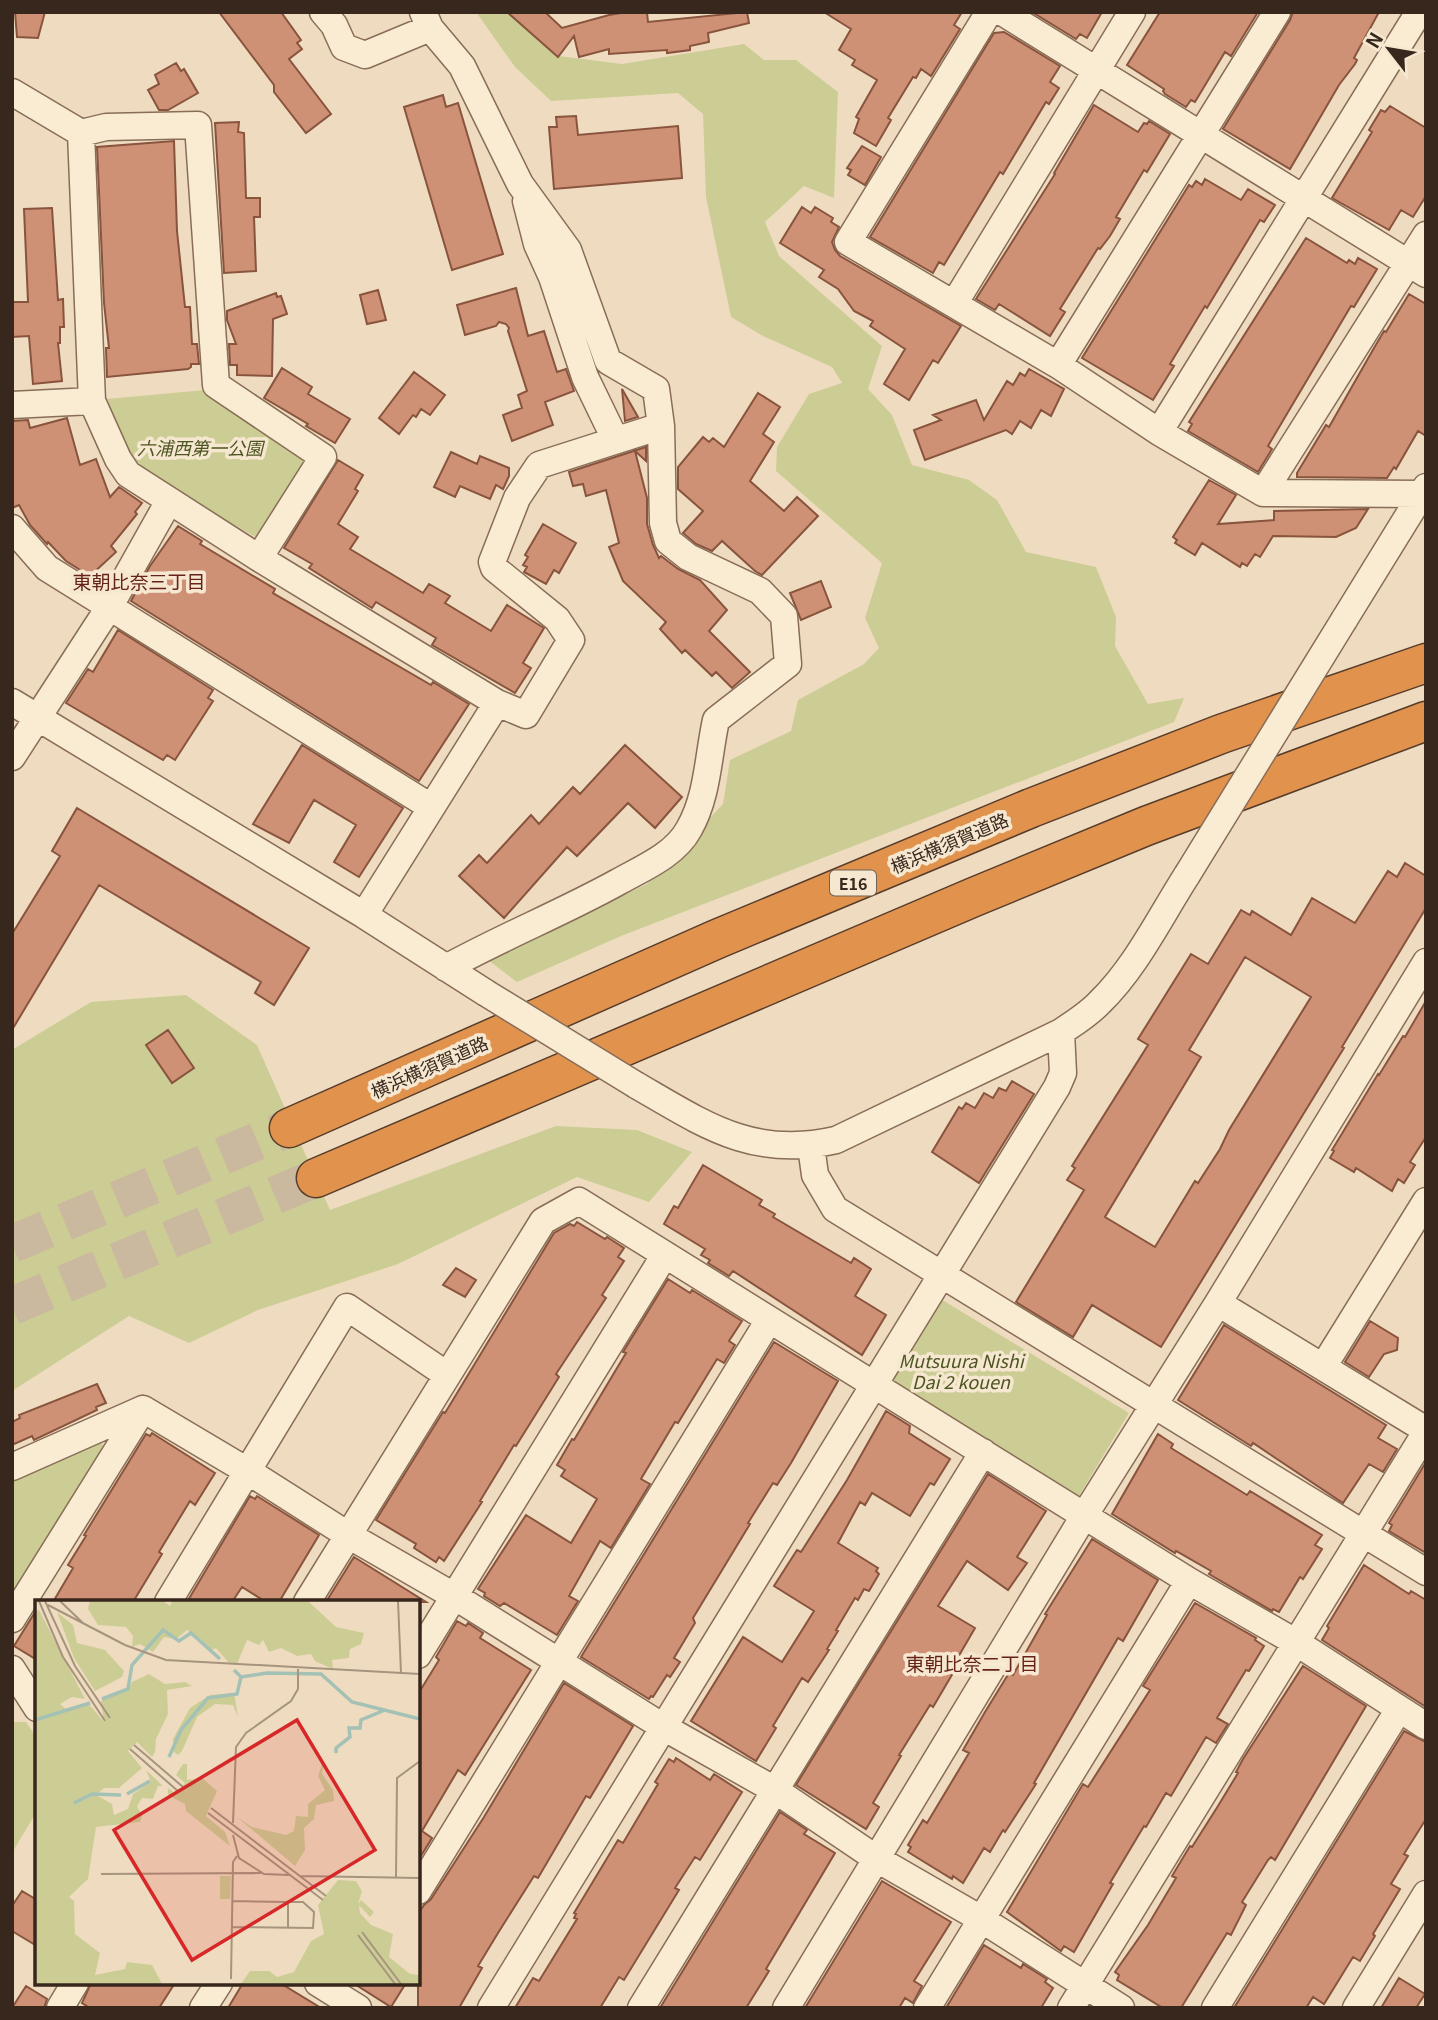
<svg xmlns="http://www.w3.org/2000/svg" width="1438" height="2020" viewBox="0 0 1438 2020" font-family="Georgia,'Noto Sans JP',serif">
  <rect width="100%" height="100%" fill="#efdcc0"/>
  <path fill="#cccd94" d="M476,12H519L559,56L622,64L744,44L764,60H796L838,92L834,198L804,186L765,222L779,256L882,346L868,389L892,415L912,465L969,480L997,500L1026,552L1096,567L1116,617L1115,646L1148,704L1184,698L1174,722L621,936L517,982L488,960L647,884L723,804L730,760L791,731L798,700L864,664L879,648L865,618L882,563L776,471L777,447L809,394L842,383L832,367L763,336L731,317L706,197L703,114L678,93L551,101L515,67Z
    M205,390L310,460L261,540L177,492L129,458L107,399Z
    M186,995L257,1045L330,1210L556,1126L637,1130L692,1152L649,1202L577,1177L398,1264L258,1310L189,1343L129,1316L12,1391V1050L91,1002Z
    M939,1298L1129,1413L1077,1499L886,1385Z
    M98,1439L104,1446L12,1597V1481Z
    M12,1722H26L37,1738V1811L12,1853Z"/>
  <path fill="#ce9175" stroke="#88543d" stroke-width="2" fill-rule="evenodd" d="M15,12H45L38,38L17,37Z
    M219,12H281L301,40L297,43L302,49L289,59L331,114L306,133L274,92V85Z
    M507,12H545L562,28L609,15L627,12H647L648,22L747,12L749,23L708,33L709,42L690,46V50L667,53V50L609,54V49L579,57L574,36L558,57Z
    M824,12H962L954,25L960,29L931,76L921,69L916,78L913,77L888,118L891,120L876,146L854,133L859,119L856,117L877,80L852,65L855,60L839,50L851,29Z
    M1032,12H1102L1087,38L1080,34L1076,39Z
    M1160,12H1258L1231,56L1225,52L1195,102L1191,100L1186,107L1165,94L1163,91L1164,89L1127,65Z
    M1293,12H1379L1354,58L1357,60L1355,64L1339,85L1290,169L1223,129L1290,20Z
    M1004,32L1060,66L1050,82L1059,88L1049,104L1046,102L1003,174L1000,172L944,265L939,262L933,273L870,237L994,33Z
    M176,63L181,71L184,69L198,93L168,110H159L148,90L159,84L155,75Z
    M443,95L446,107L458,103L503,254L452,270L404,107Z
    M1094,105L1138,132L1144,123L1147,124L1149,121L1170,134L1147,172L1144,170L1116,217L1120,219L1110,236L1100,249L1098,248L1060,309L1065,312L1050,336L999,304L995,310L976,299L1055,174L1054,173Z
    M1390,106L1426,128V196L1413,217L1401,210L1389,230L1332,198L1372,132L1369,130L1381,110L1385,112Z
    M576,116L578,135L678,126L682,178L554,189L549,127H557L556,117Z
    M239,122L238,132L244,133L246,198H260V217H254L256,271L224,273L215,123Z
    M174,141L177,231L185,307H190L192,344H197L199,364H191V367L188,369L107,377L106,348H109L104,303L97,147Z
    M862,146L881,157L865,185L848,175L851,170L847,168Z
    M1205,179L1241,200L1248,189L1275,205L1264,222L1260,220L1207,308L1205,306L1170,364L1174,366L1153,400L1082,358L1189,185L1192,187L1196,181L1202,185Z
    M802,207L811,213L815,207L833,218L831,222L839,227L832,242L835,250L840,256L961,326L938,363L933,360L909,400L884,384L905,349L870,326L873,321L854,311L838,289L819,277L824,270L780,243Z
    M52,208L58,300L63,299L64,327H60V343H58L62,381L33,384L29,336L12,337V302H28L24,209Z
    M1306,238L1347,263L1349,260L1355,264L1358,258L1377,269L1354,307L1351,306L1291,407L1268,446L1272,449L1258,472L1188,431L1192,424L1189,422Z
    M516,288L528,336L544,331L557,372L566,369L574,391L545,402L553,425L512,441L503,415L522,408L518,395L527,391L508,331L509,328L506,324L499,322L496,326L465,335L457,305Z
    M378,290L386,320L367,324L360,295Z
    M276,293L277,297L281,296L287,314L273,319L272,376L237,375V365H230L229,344H236L227,320V311Z
    M1409,294L1426,304V436L1418,431L1396,469L1394,467L1387,478L1297,477V473L1326,425L1329,427L1374,348L1384,331L1386,332Z
    M282,368L312,387L308,394L350,419L335,443L306,426L308,424L264,398Z
    M1029,369L1064,389L1051,416L1041,410L1031,428L1020,421L1012,434L1006,430L925,460L914,430L941,420L933,415L976,400L984,420L1007,381L1013,385L1020,373L1025,376Z
    M414,372L445,395L430,415L421,409L416,417L413,415L399,434L379,418Z
    M622,389L638,417L625,421Z
    M758,393L780,407L763,434L774,442L750,481L784,511L797,497L818,516L762,575L755,571L722,541L712,551L696,544L683,533L703,511L678,489V467L703,437L709,442L713,438L724,447Z
    M67,418L80,465L96,459L110,497L119,487L142,503L135,512L137,514L111,546L116,552L90,576L66,561L48,542L47,544L30,525L19,505L12,508V421L28,420L30,428Z
    M646,447V461L635,451L647,498V524L653,545L659,558L661,556L678,569L700,580L727,610L709,631L750,672L732,688L716,672L712,676L685,650L682,653L660,629L666,622L623,581L609,547L619,543L606,490L586,496L583,484L573,486L569,472Z
    M451,452L477,464L480,456L509,468V476L503,489L496,485L490,499L460,486L455,497L434,487Z
    M338,460L363,475L355,489L358,491L338,524L358,537L350,549L423,593L429,584L450,596L445,603L491,631L507,605L544,628L523,663L531,668L515,693L432,645L436,638L376,602L372,608L309,568L312,564L284,548Z
    M1209,480L1236,495L1218,524L1274,520V511L1368,509L1356,528L1336,537L1273,536L1260,557L1255,554L1247,566L1242,563L1240,567L1202,543L1195,555L1175,543L1177,540L1173,537Z
    M543,524L576,543L559,573L554,570L546,584L524,572L527,567L523,565L528,557L525,555Z
    M178,526L202,541L200,544L275,589L273,593L431,685L433,682L469,704L419,781L131,601L150,566Z
    M821,581L831,607L801,620L790,593Z
    M118,630L213,690L208,698L213,701L175,760L167,755L163,760L66,703L88,669L93,672Z
    M302,745L403,808L359,877L334,862L356,825L314,800L289,843L253,824Z
    M625,745L682,797L655,828L628,803L577,856L567,847L504,918L459,876L479,855L487,863L531,815L539,824L573,787L580,794Z
    M77,808L309,948L274,1005L255,993L261,982L99,885L12,1030V934L60,856L52,851Z
    M1405,863L1426,876V908L1342,1047L1344,1048L1334,1064L1161,1347L1092,1305L1073,1337L1016,1302L1084,1190L1067,1180L1075,1168L1072,1166L1148,1045L1138,1039L1191,954L1208,964L1241,910L1250,915L1252,911L1291,935L1312,898L1355,923L1388,871L1397,877ZM1245,957L1311,997L1229,1130L1220,1149L1198,1183L1195,1181L1155,1247L1105,1217L1201,1057L1189,1050Z
    M1426,1001V1137L1410,1162L1415,1165L1404,1183L1398,1179L1392,1191L1356,1168L1354,1172L1330,1158L1334,1151L1332,1150L1378,1074L1379,1075L1403,1036L1405,1037Z
    M168,1030L194,1068L172,1083L146,1045Z
    M1012,1081L1034,1094L979,1183L932,1152L959,1107L962,1109L966,1103L975,1108L984,1093L993,1098L999,1088L1006,1091Z
    M703,1165L762,1200L759,1205L775,1214L773,1217L851,1263L854,1258L871,1269L855,1296L886,1315L862,1355L733,1271L729,1276L708,1263L710,1260L701,1255L705,1249L664,1224L674,1206L678,1208Z
    M577,1222L605,1239L607,1237L624,1248L618,1257L624,1261L602,1295L606,1298L556,1374L559,1377L516,1446L514,1445L480,1501L482,1502L444,1561L439,1557L436,1562L414,1548L416,1544L376,1520L443,1412L445,1413L554,1233L570,1224L574,1226Z
    M456,1268L476,1280L465,1297L443,1285Z
    M668,1279L690,1293L692,1290L742,1321L729,1341L735,1345L724,1363L717,1359L678,1423L675,1422L641,1479L650,1484L611,1548L600,1541L569,1596L578,1601L557,1635L504,1603L500,1606L484,1596L485,1593L478,1589L526,1515L571,1543L597,1499L561,1476L565,1470L557,1465L572,1439L574,1440L626,1353L623,1352Z
    M1370,1321L1398,1338L1397,1350L1384,1354L1369,1377L1345,1362Z
    M1224,1325L1386,1425L1378,1438L1397,1449L1383,1472L1369,1464L1343,1503L1253,1443L1251,1446L1178,1400Z
    M774,1342L838,1381L791,1463L777,1485L773,1483L748,1523L750,1524L693,1618L695,1623L674,1658L680,1662L670,1677L667,1675L653,1697L651,1696L649,1699L581,1657Z
    M97,1384L106,1403L96,1407L97,1410L34,1440L32,1436L12,1445V1422L20,1418L19,1415Z
    M886,1411L910,1426L909,1433L950,1459L934,1485L930,1483L910,1516L872,1493L865,1505L860,1502L838,1543L878,1568L876,1571L879,1574L869,1591L864,1589L858,1600L855,1598L836,1630L838,1631L827,1649L829,1650L808,1682L802,1678L773,1726L776,1728L756,1761L691,1721L743,1637L782,1662L814,1611L774,1586L797,1550L801,1552L847,1480Z
    M152,1433L215,1473L195,1505L190,1501L159,1552L162,1554L133,1602H53L73,1568L68,1565L86,1536L84,1535L146,1434L150,1436Z
    M1158,1434L1173,1444L1171,1448L1247,1495L1250,1491L1322,1535L1315,1545L1322,1549L1303,1579L1300,1577L1279,1612L1273,1609L1272,1611L1209,1574L1211,1571L1176,1551L1175,1553L1112,1514Z
    M1426,1462V1553L1389,1531L1392,1525L1389,1523Z
    M988,1474L1046,1511L1017,1557L1027,1563L1008,1590L967,1561L938,1606L975,1628L950,1671L953,1673L933,1707L930,1705L899,1755L901,1756L873,1803L879,1807L866,1829L796,1785Z
    M250,1496L255,1499L257,1496L319,1535L279,1602H266L242,1587L232,1602H187Z
    M1092,1539L1158,1580L1123,1641L1118,1638L1034,1783L1036,1784L1005,1832L1003,1830L990,1852L984,1848L963,1883L953,1876L952,1879L908,1852L911,1847L908,1845L923,1820L927,1823L969,1753L963,1750L985,1712L1009,1673L1013,1675L1047,1615L1045,1614Z
    M354,1557L426,1602H326Z
    M1364,1565L1409,1594L1411,1591L1426,1600V1707L1322,1640L1329,1628L1327,1626Z
    M1195,1603L1256,1638L1255,1640L1264,1646L1249,1671L1246,1670L1217,1718L1228,1724L1216,1743L1206,1737L1171,1796L1166,1793L1146,1827L1144,1826L1110,1883L1113,1884L1074,1952L1064,1946L1061,1951L1007,1912L1083,1784L1088,1787L1150,1690L1143,1686Z
    M37,1609V1660L14,1646Z
    M457,1621L466,1626L468,1623L483,1633L480,1638L531,1670L465,1775L458,1770L422,1831L432,1838L419,1859L418,1694L439,1660L436,1657Z
    M1303,1666L1366,1706L1275,1860L1271,1857L1268,1860L1242,1902L1246,1905L1231,1935L1227,1933L1181,2008H1163L1117,1980L1119,1975L1115,1972L1148,1925L1176,1878L1172,1876L1190,1846L1192,1847L1218,1806L1238,1773L1236,1772L1243,1759Z
    M564,1683L633,1726L590,1798L586,1796L538,1878L534,1876L498,1933L478,1966L482,1968L459,2008H418V1914L424,1905L431,1899L484,1817Z
    M1404,1731L1426,1742V1819L1404,1854L1408,1856L1391,1884L1400,1889L1373,1934L1375,1936L1360,1961L1353,1957L1324,2004L1313,1997L1306,2008H1234Z
    M676,1758L710,1780L714,1774L742,1792L700,1860L695,1857L675,1888L679,1890L624,1980L619,1977L600,2008H515L533,1978L539,1981L577,1919L574,1918L576,1914L574,1913L618,1840L623,1843L658,1784L655,1782L669,1759L674,1762Z
    M780,1812L807,1830L804,1834L835,1853L766,1969L769,1971L746,2008H660Z
    M882,1881L951,1922L914,1981L922,1986L913,2003L905,1998L899,2008H805Z
    M22,1891L37,1900V1946L12,1931V1906Z
    M984,1945L1021,1968L1023,1964L1047,1979L1045,1982L1053,1988L1041,2008H946Z
    M1399,1978L1425,1994L1416,2008H1381Z
    M91,1983H175L159,2008H90L82,2003Z
    M243,1983H280L321,2008H228Z
    M353,1983H406L391,2007Z
    M26,1986L47,1999L44,2008H12Z"/>
  <g fill="none" stroke-linecap="round" stroke-linejoin="round">
    <path stroke="#cab89f" stroke-width="38" stroke-dasharray="38 19" stroke-linecap="butt" d="M12,1244L289,1128
      M12,1306L316,1178"/>
    <g stroke="#886d57" stroke-width="29">
      <path id="minor" d="M323,12L334,25L344,47L365,55L430,28
        M423,12L430,28L462,66L520,184L568,250L608,361L656,389L661,426L663,523L668,541L688,557L760,591L784,616L788,664L716,720C708,756 708,796 689,829C675,855 643,868 618,882C562,913 502,937 446,968
        M989,12L848,242L1058,365L1159,432L1263,493L1421,494
        M1002,12L1426,274
        M12,92L81,133L92,401L118,459L128,474L259,558L497,703L364,915
        M81,133L106,127L198,125L216,385L323,457L259,558
        M526,201L537,244L552,277L585,377L615,439
        M954,304L1132,12
        M1058,365L1277,12
        M12,405L92,401
        M1159,432L1419,12
        M1263,493L1426,235
        M12,528L47,568L431,807
        M1344,620L1426,487
        M12,702L364,915L486,993
        M497,703L526,715L571,640L557,619L494,568L492,562L517,498L539,465L661,426
        M12,757L110,606L169,501
        M636,1085C705,1125 753,1159 836,1140L1061,1032C1074,1023 1089,1014 1100,1002C1136,967 1160,917 1187,875
        M811,1146L815,1175L835,1209L1426,1572
        M1218,1303L1426,1430
        M1323,1367L1426,1201
        M12,1467L143,1409L249,1472L348,1535L454,1596L665,1728L775,1790L877,1859L981,1919L1121,2008
        M168,1602L347,1307L447,1375
        M307,1602L543,1221L579,1201L1189,1581L1297,1643L1426,1726
        M12,1619L143,1409
        M418,1655L664,1256
        M12,1669L37,1708
        M418,1891L769,1320
        M318,1983L358,2008
        M60,2008L75,1983
        M203,2008L219,1983
        M491,2008L1057,1087L1063,1073L1061,1032
        M641,2008L983,1452
        M786,2008L1084,1516L1218,1303L1426,962
        M927,2008L1189,1581
        M1071,2008L1426,1432
        M1215,2008L1399,1709
        M1356,2008L1426,1894"/>
    </g>
    <g stroke="#563c2c" stroke-width="41">
      <path id="highway" d="M289,1128L717,939L1031,808L1221,734L1426,663
        M316,1178L974,897L1146,826L1426,721"/>
    </g>
    <use href="#minor" stroke="#faebd3" stroke-width="26"/>
    <use href="#highway" stroke="#e1924d" stroke-width="38"/>
    <g stroke="#886d57" stroke-width="29" stroke-linecap="butt">
      <path id="minor-bridge" d="M1187,875L1344,620
        M486,993L636,1085"/>
    </g>
    <use href="#minor-bridge" stroke="#faebd3" stroke-width="26"/>
  </g>
  <g text-anchor="middle" dominant-baseline="central" stroke-width="7" stroke-linejoin="round" paint-order="stroke">
    <rect fill="#f6e7d0" stroke="#716152" stroke-width="2" x="830" y="870.5" width="46" height="25" rx="5"/>
    <g font-size="16" font-weight="bold" fill="#38271c">
      <text x="853" y="883">E16</text>
    </g>
    <g font-size="18" font-style="italic" fill="#4d5522" stroke="#f6e7d0">
      <text x="200" y="447">六浦西第一公園</text>
      <text x="961" y="1360">Mutsuura Nishi<tspan x="961" dy="21">Dai 2 kouen</tspan></text>
    </g>
    <g font-size="18" fill="#38271c" stroke="#f6e7d0">
      <text transform="translate(949 842) rotate(-23)">横浜横須賀道路</text>
      <text transform="translate(429 1066) rotate(-24)">横浜横須賀道路</text>
    </g>
    <g font-size="19" fill="#65231b" stroke="#f6e7d0">
      <text x="139" y="580">東朝比奈三丁目</text>
      <text x="972" y="1662">東朝比奈二丁目</text>
    </g>
  </g>
  <g transform="translate(35 1600)">
    <rect width="385" height="385" fill="#efdcc0"/>
    <path d="M55,1H128L135,6L137,1H273L301,27L329,33L326,44L315,49L314,58L297,60L298,69L280,61L276,54L262,56L246,48L234,52L228,40L224,45L212,40L202,64L193,62L181,48L177,50L152,30L141,39L129,37L118,52L105,44L97,47L98,36L91,27L63,25L53,9ZM4,10L50,99L37,97L25,104L33,111L53,103L69,122L66,101L94,89L97,82L114,74L130,84L150,82L157,86L132,90L133,114L121,139L120,152L117,157L102,142L93,151L107,168L84,188H69L61,195L77,204L79,215L93,209L98,194L116,182L111,170L128,186H123L118,199L107,198L102,206L107,216L105,222L61,227L53,279L34,297L39,301L40,334L65,353L60,375L90,369L92,362L117,365L127,384H0V12ZM22,12L38,25L42,43L70,50L89,71L87,77L60,91L39,58ZM199,93L203,117L198,105L180,104L162,117L147,151L143,155L139,152L138,139L155,108L175,95ZM289,159L287,174L298,190L299,201L281,205L279,219L269,228L270,250L260,266L202,217L217,227L251,235L259,231L261,216L273,217V204L290,190L283,176ZM148,164H152V180L167,178L182,191L171,216L190,232L195,246L151,211L150,204L133,195V188L141,194L150,183L141,175ZM185,276H196L195,299H185ZM303,280L321,281L327,291L323,304L326,300L339,312L335,317L324,305L325,313L336,325L358,334L354,357L375,374L385,375V384H206L215,371H234L242,377L259,372L276,341L289,334L283,305Z" fill="#cccd94"/>
    <path fill="none" stroke="#a3c1b5" stroke-width="3.5" d="M199,70L206,77L232,73L286,74L317,102L385,119M67,99L93,89L97,65L128,30L144,41L156,33L185,59M0,120L55,103M301,153V148L315,137L314,128H325L326,120L350,110M134,157L146,130L173,98L202,94L206,77M92,194L115,181M39,203L57,194L86,195"/>
    <path fill="none" stroke="#a6947e" stroke-width="2" d="M4,1L28,57L70,121M10,1L40,66L75,118M25,1L49,24M363,1L366,73M13,5L90,45L131,60L385,74M99,145L148,187M95,149L144,192M176,208L291,296M173,213L288,300M198,223L201,147L211,133L256,101L263,89V69M198,235L204,258L229,274L254,275M66,274L226,273M265,276L385,278M361,277L362,178L385,161M198,301L253,302V328M197,327L278,328L279,312L268,302H253M327,332L366,384M323,335L360,384M196,379L198,262L202,256"/>
    <path fill="#d62828" fill-opacity="0.15" stroke="#d62828" stroke-width="3.5" d="M262,120L340,250L157,360L79,230Z"/>
    <rect width="385" height="385" fill="none" stroke="#38271c" stroke-width="3.5"/>
  </g>
  <rect width="1438" height="2020" fill="none" stroke="#38271c" stroke-width="28"/>
  <g transform="translate(1389 49) rotate(301)" stroke="#f6e7d0" stroke-width="5" paint-order="stroke">
  <path d="M0-5L12 26L0 18L-12 26Z" fill="#38271c"/>
  <text y="-10" font-size="19" font-weight="bold" text-anchor="middle" fill="#38271c">N</text>
  </g>
</svg>
